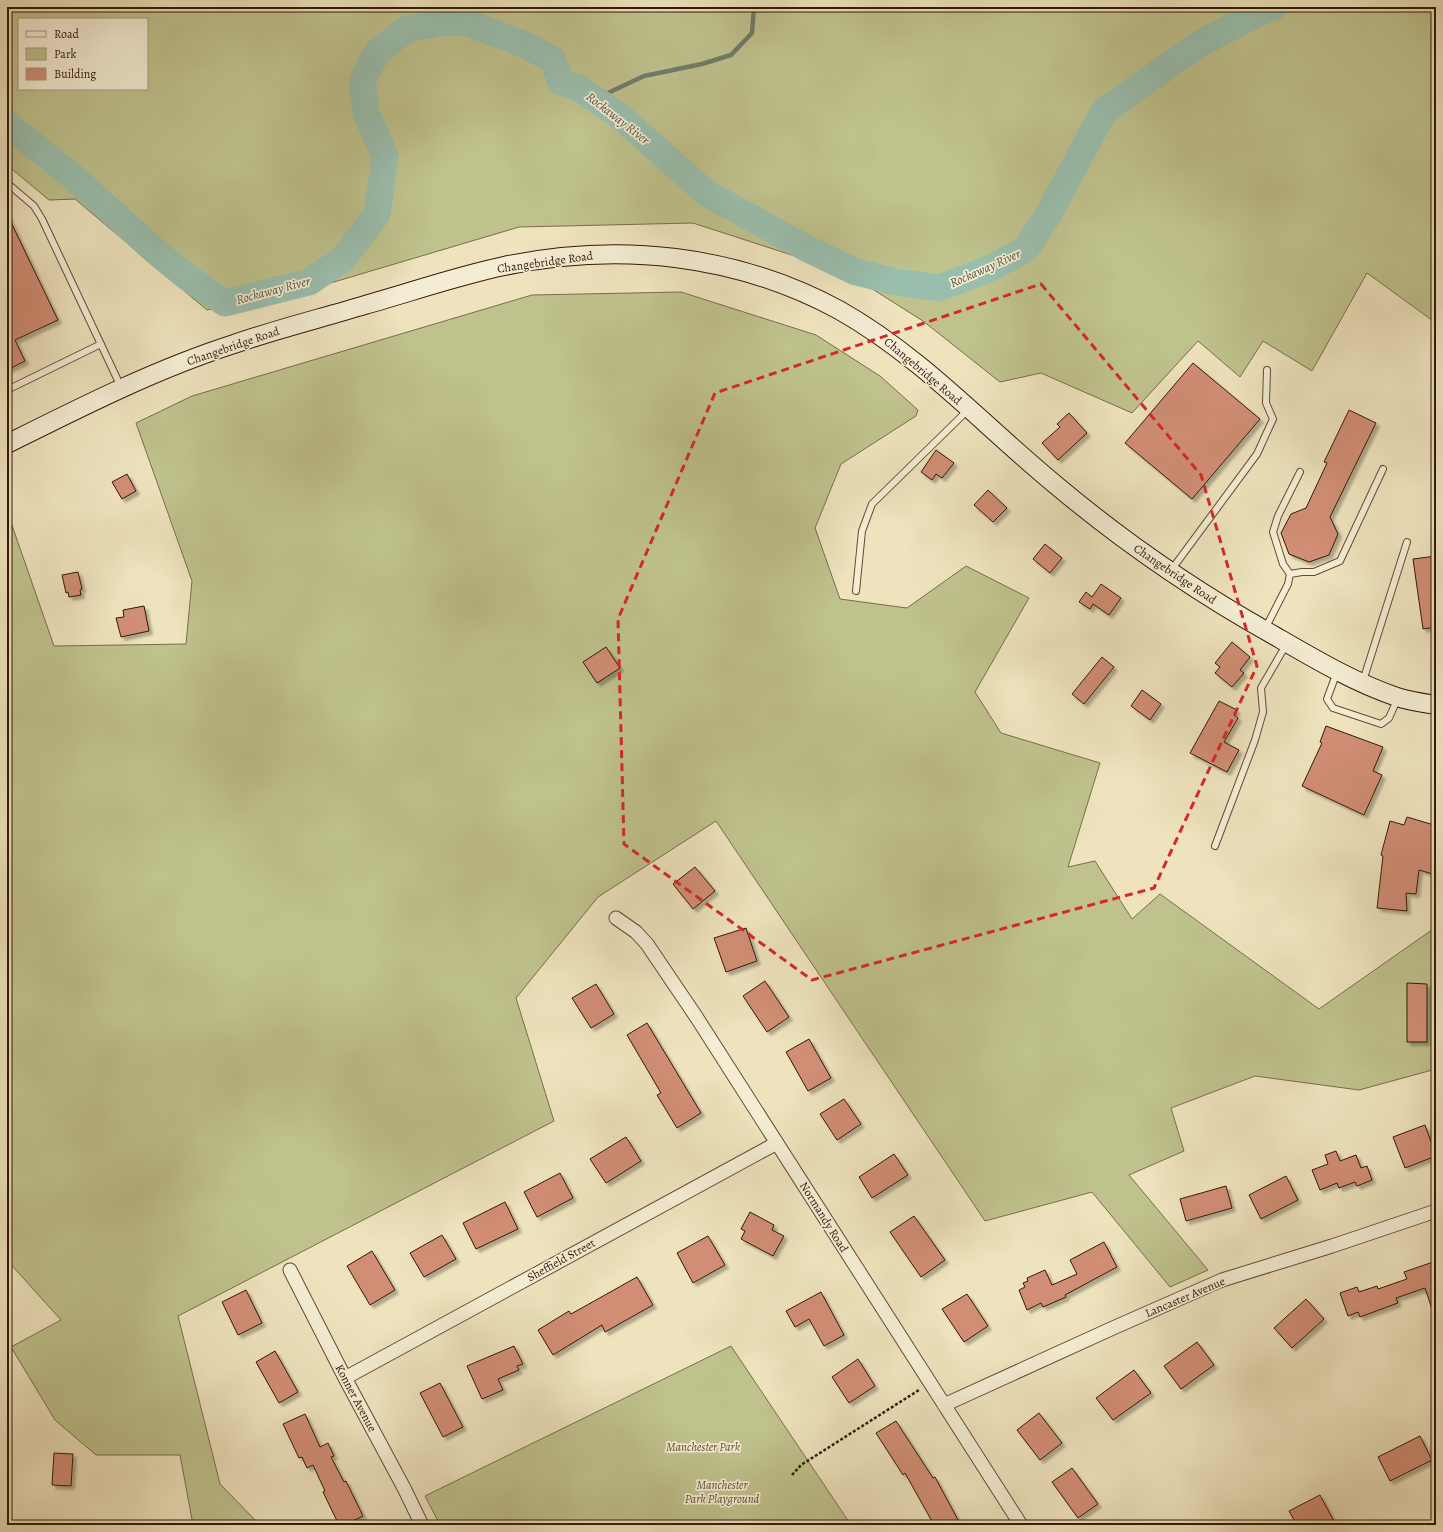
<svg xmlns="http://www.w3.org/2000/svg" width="1443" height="1532" viewBox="0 0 1443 1532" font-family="Alegreya,serif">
  <defs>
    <filter id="shadow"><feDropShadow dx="3.5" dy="3.5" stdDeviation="1" flood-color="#0004"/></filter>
  </defs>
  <rect width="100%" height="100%" fill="#eee3bd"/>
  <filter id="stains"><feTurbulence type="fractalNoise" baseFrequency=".005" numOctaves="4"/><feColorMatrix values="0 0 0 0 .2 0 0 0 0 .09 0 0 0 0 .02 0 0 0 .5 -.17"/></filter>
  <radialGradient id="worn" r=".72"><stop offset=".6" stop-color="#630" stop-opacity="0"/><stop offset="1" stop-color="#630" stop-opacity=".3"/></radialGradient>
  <path fill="#bfc28d" stroke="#796d4b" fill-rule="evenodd" d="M7,7H1436V323L1367,273L1312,371L1263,341L1240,377L1198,341L1132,413L1041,373L1000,382L923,321L847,273L693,223L519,227L223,315L231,305L207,310L75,199L49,200L7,165ZM19,19H147V89H19Z
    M681,292L816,335L880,376L918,410L916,416L841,464L815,528L840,599L907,608L966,566L1029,598L975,692L1001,733L1100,763L1068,867L1095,861L1132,919L1160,894L1319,1009L1436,927V1069L1359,1090L1255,1076L1171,1108L1184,1151L1129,1175L1208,1270L1170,1287L1092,1192L985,1221L716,821L598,897L516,998L554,1121L178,1316L220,1484L260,1525H193L180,1455H96L55,1420L11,1347L61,1320L7,1260V511L54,646L186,644L192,581L136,423L192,396L532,295Z
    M731,1346L851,1525H440L425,1496Z"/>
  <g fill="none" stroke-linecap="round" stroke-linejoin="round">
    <path stroke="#717c6b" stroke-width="4.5" d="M595,99L644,76L702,64L731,55L752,33L754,7"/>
    <path stroke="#9abead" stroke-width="27" d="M7,124L71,175L154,250L187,277L225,303L309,282L343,259L377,214L385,156L366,113L362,81L377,52L407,29L446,22L468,23L528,46L553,60L561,82L579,88L621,117L706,193L804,247L856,272L896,282L939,288L991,268L1026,249L1047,217L1104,111L1178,59L1201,43L1262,11L1274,7"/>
  </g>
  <path fill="#d18e74" stroke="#331809" filter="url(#shadow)" d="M7,214L58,320L15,340L25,361L7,370Z
    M1193,363L1260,419L1192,499L1125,443Z
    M1349,410L1376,423L1330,517L1338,534L1329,555L1309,562L1289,554L1281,533L1291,514L1306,508L1327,463L1324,462Z
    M1069,413L1087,433L1058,460L1042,443L1060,427L1057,424Z
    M936,450L954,463L942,478L936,474L932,480L921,472Z
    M127,474L136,491L122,499L112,482Z
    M988,490L1007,508L993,522L974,505Z
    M1045,544L1062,558L1050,573L1033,559Z
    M1436,556V627L1423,629L1413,559Z
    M78,572L82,589L80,590L81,595L69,597L68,592L66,593L62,575Z
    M1101,584L1121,598L1109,615L1093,604L1090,609L1079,602L1086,592L1092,597Z
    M144,606L149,631L121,637L116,618L124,617L123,610Z
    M1232,642L1250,657L1240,670L1244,673L1232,687L1215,673L1220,667L1215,663Z
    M606,647L620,668L597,683L583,662Z
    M1102,657L1114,667L1084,704L1072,694Z
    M1142,690L1161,704L1150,720L1131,706Z
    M1219,701L1237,710L1234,715L1238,718L1224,742L1239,750L1227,772L1190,753Z
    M1326,726L1383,747L1373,771L1382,775L1364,815L1302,786L1322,743L1320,742Z
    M1407,817L1434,825L1433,830L1436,831V875L1419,870L1416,894L1406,893L1407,911L1377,908L1383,856L1381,855L1390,821L1404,825Z
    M695,867L715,891L693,909L673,884Z
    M746,928L757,961L726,972L714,938Z
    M765,981L789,1017L767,1032L743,996Z
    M1407,983L1427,984V1042H1407Z
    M596,984L614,1014L591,1028L572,998Z
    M647,1023L701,1113L677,1128L657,1095L661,1093L627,1035Z
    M809,1039L831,1078L808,1091L786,1052Z
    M844,1099L861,1124L837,1140L820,1114Z
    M1425,1125L1436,1156L1405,1168L1393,1137Z
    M626,1137L641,1161L606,1183L590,1159Z
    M1336,1151L1340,1161L1356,1155L1361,1168L1367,1166L1372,1180L1357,1186L1355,1182L1339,1188L1337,1183L1320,1190L1312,1170L1328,1164L1325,1155Z
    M894,1154L908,1175L872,1198L859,1177Z
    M560,1173L573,1198L537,1217L524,1192Z
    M1286,1176L1298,1200L1261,1219L1249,1195Z
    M1226,1186L1232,1208L1186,1221L1180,1199Z
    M505,1202L518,1229L476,1249L463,1223Z
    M750,1212L774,1225L772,1230L784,1236L773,1256L741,1239L745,1231L741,1229Z
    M914,1216L945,1260L921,1277L890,1232Z
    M442,1235L456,1259L424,1277L410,1253Z
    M708,1236L725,1265L693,1283L677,1253Z
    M1104,1242L1117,1267L1065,1295L1066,1297L1043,1307L1041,1303L1027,1310L1019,1290L1025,1287L1023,1283L1028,1281L1027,1278L1045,1270L1052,1285L1077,1274L1070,1260Z
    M372,1251L395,1290L370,1305L347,1266Z
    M1436,1261V1315H1434L1425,1288L1396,1298L1398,1303L1360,1317L1358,1312L1348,1316L1340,1293L1357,1287L1359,1292L1377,1286L1378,1289L1407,1279L1404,1272Z
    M637,1277L653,1305L605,1332L602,1325L553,1355L538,1330L569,1311L571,1314Z
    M246,1290L262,1323L238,1335L222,1302Z
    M821,1292L844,1335L824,1346L809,1319L795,1327L786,1311Z
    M967,1294L988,1326L964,1342L942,1309Z
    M1306,1299L1324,1319L1292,1348L1274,1328Z
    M1197,1342L1214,1365L1181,1389L1164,1366Z
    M514,1346L523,1364L517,1366L519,1370L498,1379L503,1390L482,1399L467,1366Z
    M275,1351L298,1392L279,1403L256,1362Z
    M858,1359L875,1386L849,1403L832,1377Z
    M1134,1370L1151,1393L1113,1420L1096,1398Z
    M440,1383L463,1427L443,1437L420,1393Z
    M1039,1413L1062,1443L1040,1460L1017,1430Z
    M305,1414L320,1447L328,1443L334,1456L331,1457L344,1482L346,1481L363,1516L344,1525H339L323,1492L325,1491L313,1465L307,1468L302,1457L299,1458L283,1424Z
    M896,1421L933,1478L935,1477L958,1520L949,1525H934L905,1473L903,1475L876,1433Z
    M1420,1436L1432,1460L1390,1481L1378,1457Z
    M54,1453L73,1454L71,1486L52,1485Z
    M1072,1468L1098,1504L1078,1518L1052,1482Z
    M1320,1495L1336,1525H1297L1289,1511Z"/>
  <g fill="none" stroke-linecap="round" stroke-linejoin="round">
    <g stroke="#624b36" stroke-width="8">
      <path id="service" d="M7,183L34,206L42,219L121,387
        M7,390L101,344
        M1172,569L1257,454L1273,419L1266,403L1267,370
        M1290,574L1302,572H1314L1340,561L1383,469
        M856,591L862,531L872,504L969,409
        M1265,629L1288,584L1290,574L1283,564L1273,532L1278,516L1300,472
        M1337,672L1327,699L1333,708L1381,724L1389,718L1397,700
        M1363,681L1407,542
        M1215,846L1255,740L1263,712L1261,688L1286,645"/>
    </g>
    <g stroke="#624b36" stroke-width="15">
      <path id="minor" d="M616,918L636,932L647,944L697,1018L1021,1525
        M290,1270L345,1378L404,1488L422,1525
        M345,1378L777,1143
        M944,1405L1113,1328L1222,1280L1332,1246L1436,1211"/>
    </g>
    <g stroke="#331809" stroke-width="20">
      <path id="secondary" d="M7,444C81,407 156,369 234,344C277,329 322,318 365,305C411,292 457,276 504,266C619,242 735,254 839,310C921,356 985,427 1057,486C1125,543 1198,593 1275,636C1313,658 1355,683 1397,697C1409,701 1423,703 1436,705"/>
    </g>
    <path stroke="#331809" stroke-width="2.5" stroke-dasharray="3 2" stroke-linecap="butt" d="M792,1475L801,1465L919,1390"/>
    <use href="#service" stroke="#f4edd4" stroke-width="6"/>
    <use href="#minor" stroke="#f4edd4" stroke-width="13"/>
    <use href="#secondary" stroke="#f4edd4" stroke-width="18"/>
  </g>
  <path fill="none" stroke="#d62828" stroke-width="3" stroke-dasharray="8 5" stroke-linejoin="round" d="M1041,284L1201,475L1257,666L1154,888L812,980L624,844L618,619L715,393Z"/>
  <g text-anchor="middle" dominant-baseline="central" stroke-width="3.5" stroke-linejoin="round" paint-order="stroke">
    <g font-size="12" fill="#331809" stroke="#f4edd4">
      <text transform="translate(545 262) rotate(-8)">Changebridge Road</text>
      <text transform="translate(233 346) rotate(-19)">Changebridge Road</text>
      <text transform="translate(923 371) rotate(40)">Changebridge Road</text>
      <text transform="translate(1175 574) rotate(34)">Changebridge Road</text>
      <text transform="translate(824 1217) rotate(58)">Normandy Road</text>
      <text transform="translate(561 1260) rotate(-29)">Sheffield Street</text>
      <text transform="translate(1185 1297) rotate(-23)">Lancaster Avenue</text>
      <text transform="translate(356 1398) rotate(62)">Konner Avenue</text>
    </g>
    <g font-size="12" font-style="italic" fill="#5d4b31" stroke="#f4edd4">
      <text x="703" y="1447">Manchester Park</text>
      <text x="722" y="1485">Manchester<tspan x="722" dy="14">Park Playground</tspan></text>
    </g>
    <g font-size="13" font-style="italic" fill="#575242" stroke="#f4edd4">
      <text transform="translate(618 118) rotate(38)">Rockaway River</text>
      <text transform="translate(985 268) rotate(-24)">Rockaway River</text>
      <text transform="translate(273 290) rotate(-15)">Rockaway River</text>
    </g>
  </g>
  <rect width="1443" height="1532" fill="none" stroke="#eee3bd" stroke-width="24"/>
  <rect x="8" y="8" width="1427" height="1516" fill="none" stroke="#331809" stroke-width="2"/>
  <rect x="12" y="12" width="1419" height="1508" fill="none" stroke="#331809"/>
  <rect x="18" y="18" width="130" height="72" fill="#f4edd4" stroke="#a79883"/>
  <rect x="26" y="31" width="20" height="6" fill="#f4edd4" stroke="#a79883"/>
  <text x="54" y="38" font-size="12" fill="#331809">Road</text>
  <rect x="26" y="48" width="20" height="12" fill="#bfc28d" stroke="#a79883"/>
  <text x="54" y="58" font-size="12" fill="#331809">Park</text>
  <rect x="26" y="68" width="20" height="12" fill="#d18e74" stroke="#a79883"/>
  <text x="54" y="78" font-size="12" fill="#331809">Building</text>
  <rect width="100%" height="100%" filter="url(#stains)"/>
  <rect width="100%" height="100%" fill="url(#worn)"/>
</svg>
